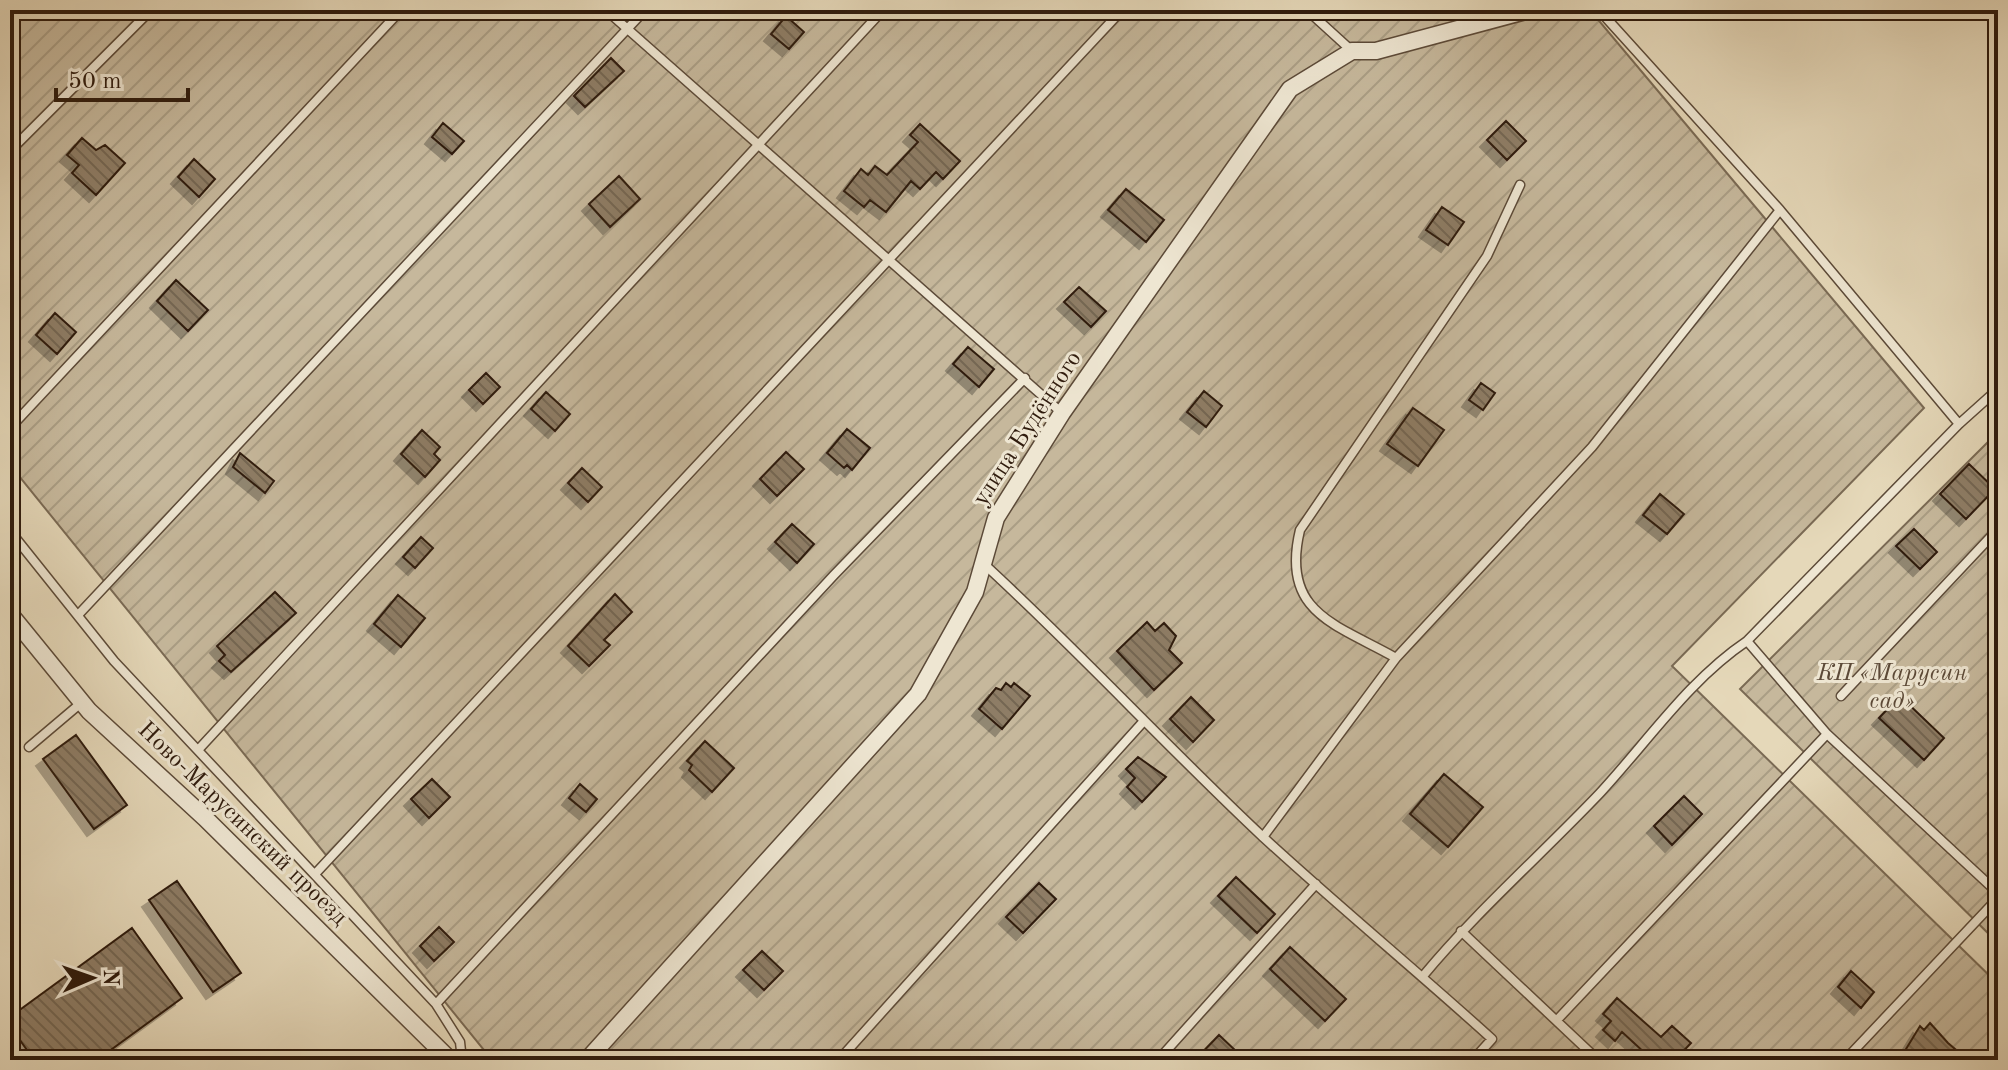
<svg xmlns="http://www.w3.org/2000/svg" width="2008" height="1070" viewBox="0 0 2008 1070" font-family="'Old Standard TT',serif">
  <defs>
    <pattern id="garden-furrows" width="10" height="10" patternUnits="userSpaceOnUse" patternTransform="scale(2)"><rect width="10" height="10" fill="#c6b89c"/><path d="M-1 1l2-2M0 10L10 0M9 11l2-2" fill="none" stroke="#aa9e85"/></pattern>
    <pattern id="building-back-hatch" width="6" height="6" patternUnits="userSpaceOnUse" patternTransform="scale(2)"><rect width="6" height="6" fill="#8e7d66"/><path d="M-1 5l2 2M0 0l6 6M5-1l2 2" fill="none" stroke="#746652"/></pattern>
    <filter id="shadow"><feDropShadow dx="-7" dy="7" stdDeviation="0" flood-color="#0004"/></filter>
  </defs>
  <rect width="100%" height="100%" fill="#e5d8b9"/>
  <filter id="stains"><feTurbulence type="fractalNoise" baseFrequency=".0025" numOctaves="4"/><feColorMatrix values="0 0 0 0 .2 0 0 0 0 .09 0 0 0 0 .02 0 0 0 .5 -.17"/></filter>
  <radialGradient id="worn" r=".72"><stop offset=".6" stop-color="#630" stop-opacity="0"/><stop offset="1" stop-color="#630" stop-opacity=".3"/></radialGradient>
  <path fill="url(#garden-furrows)" stroke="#7a6a54" stroke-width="2" d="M10,10H1590L1924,408L1672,666L1998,984V1060H492L10,465Z
    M1998,432V943L1740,689Z"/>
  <path fill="url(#building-back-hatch)" stroke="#2f1b0d" stroke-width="2" filter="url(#shadow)" d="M786,16L804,32L789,49L771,34Z
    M611,58L624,71L585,107L574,96Z
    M1506,121L1526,141L1507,160L1487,140Z
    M443,123L464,141L452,154L432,137Z
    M920,124L960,161L943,179L936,172L920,189L911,181L886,212L870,200L864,207L844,191L861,169L868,175L875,166L887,175L918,142L910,135Z
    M82,138L96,150L105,145L125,163L96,195L72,173L79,165L67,155Z
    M194,159L215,179L199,197L178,177Z
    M619,176L640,199L610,227L589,204Z
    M1126,189L1164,220L1146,242L1108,210Z
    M1442,207L1464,222L1448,245L1426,230Z
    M176,280L208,310L188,331L157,301Z
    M1079,287L1106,311L1091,327L1064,302Z
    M55,313L76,332L57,354L36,335Z
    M968,347L994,369L979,387L953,364Z
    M486,373L500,387L483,404L469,390Z
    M1481,383L1495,393L1483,410L1469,400Z
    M1204,391L1222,406L1206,427L1187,412Z
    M546,392L570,414L555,431L531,409Z
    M1413,408L1444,430L1418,466L1387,444Z
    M847,429L870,448L852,470L847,465L844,468L827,453Z
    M422,430L440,447L434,454L440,460L425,477L401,454Z
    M786,452L804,469L777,496L760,479Z
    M240,453L274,481L265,493L233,467Z
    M1969,464L1995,489L1966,519L1940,494Z
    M582,468L602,487L588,502L568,483Z
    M1660,494L1684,514L1667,534L1643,515Z
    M792,524L814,544L797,563L775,542Z
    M1914,529L1937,552L1920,569L1896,546Z
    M421,537L433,548L415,568L403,557Z
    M275,592L296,613L231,672L219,661L225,655L217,646Z
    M615,594L632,612L604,640L610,645L589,666L568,646Z
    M398,595L425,618L401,647L374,624Z
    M1147,622L1155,631L1164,623L1176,636L1169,650L1182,663L1154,690L1117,651Z
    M1006,683L1011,687L1014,683L1030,696L1002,729L979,709L996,688L1001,690Z
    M1900,696L1944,738L1924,760L1879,718Z
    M1191,697L1214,720L1193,742L1170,719Z
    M76,735L127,805L94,829L43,759Z
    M705,741L734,768L712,792L689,770L692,765L687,761Z
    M1138,757L1166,777L1142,802L1127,787L1135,778L1126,769Z
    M1444,774L1483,807L1448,847L1410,814Z
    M432,779L450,797L429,818L411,799Z
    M580,784L597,799L586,812L569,798Z
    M1684,796L1702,814L1672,845L1654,826Z
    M1236,877L1275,914L1257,933L1218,896Z
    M177,881L241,973L213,992L149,900Z
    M1039,883L1056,899L1023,933L1006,917Z
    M439,927L454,942L434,961L420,946Z
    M132,928L182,998L97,1060H34L10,1026V1017Z
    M1290,947L1346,999L1325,1021L1270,969Z
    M762,951L783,971L764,990L743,970Z
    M1851,971L1874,992L1861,1008L1838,987Z
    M1617,998L1661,1037L1672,1026L1691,1043L1675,1060H1640L1646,1054L1622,1032L1615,1041L1603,1030L1611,1021L1603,1014Z
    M1930,1023L1948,1043L1968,1060H1918L1906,1049L1920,1026L1924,1030Z
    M1219,1035L1236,1051L1228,1060H1195Z"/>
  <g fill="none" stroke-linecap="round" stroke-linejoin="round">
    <g stroke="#5c4a38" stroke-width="11">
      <path id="service" d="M606,10L1062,413
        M1307,10L1352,51
        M1599,10L1780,210L1959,424
        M10,151L151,10
        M10,428L401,10
        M10,531L114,661L436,1004L460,1042L462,1060
        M984,564C1080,652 1168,748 1263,837C1338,906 1417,971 1492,1039L1473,1060
        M79,614L645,10
        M1747,641L1827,734L1998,893
        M1396,658C1336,624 1280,613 1300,530L1487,256L1520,185
        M1841,696L1998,529
        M29,747L81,703
        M198,750L883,10
        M1263,837L1396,658L1592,447L1780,210
        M315,874L1122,10
        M1461,931L1598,1060
        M1423,976C1477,911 1541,855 1600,793C1648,741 1689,680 1747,641L1959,424L1998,389
        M436,1004L834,575L1025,378
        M1557,1020L1827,734
        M839,1060L1143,722
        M1158,1060L1316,884
        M1845,1060L1998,898"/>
    </g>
    <g stroke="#5c4a38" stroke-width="19">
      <path id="minor" d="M10,614L89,711L205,818L450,1060
        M587,1060L918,694L975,592L996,518L1062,413L1290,89L1352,51H1376L1529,10"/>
    </g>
    <use href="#service" stroke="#eee6d2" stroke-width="8"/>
    <use href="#minor" stroke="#eee6d2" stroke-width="16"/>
  </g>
  <g text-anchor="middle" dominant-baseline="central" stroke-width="6" stroke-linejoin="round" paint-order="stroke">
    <g font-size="24" fill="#2f1b0d" stroke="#eee6d2">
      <text transform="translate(1028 429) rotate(-57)">улица Будённого</text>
      <text transform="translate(242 824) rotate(44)">Ново-Марусинский проезд</text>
    </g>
    <g font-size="24" font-style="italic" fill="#5c4a38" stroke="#eee6d2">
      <text x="1892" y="674">КП «Марусин<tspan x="1892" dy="28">сад»</tspan></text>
    </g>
  </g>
  <rect width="2008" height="1070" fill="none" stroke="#e5d8b9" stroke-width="40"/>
  <rect x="12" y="12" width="1984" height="1046" fill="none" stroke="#2f1b0d" stroke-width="4"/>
  <rect x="20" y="20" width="1968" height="1030" fill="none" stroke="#2f1b0d" stroke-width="2"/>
  <g transform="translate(92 978) rotate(88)" stroke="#eee6d2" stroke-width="6" paint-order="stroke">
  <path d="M0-6L14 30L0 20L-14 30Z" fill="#2f1b0d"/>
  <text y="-12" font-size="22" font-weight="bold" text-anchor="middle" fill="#2f1b0d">N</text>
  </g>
  <path d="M56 88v12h132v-12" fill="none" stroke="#2f1b0d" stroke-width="4"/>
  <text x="68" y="88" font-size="24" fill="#2f1b0d" stroke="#eee6d2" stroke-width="6" paint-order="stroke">50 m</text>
  <rect width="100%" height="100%" filter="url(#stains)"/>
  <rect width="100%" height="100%" fill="url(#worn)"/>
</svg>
